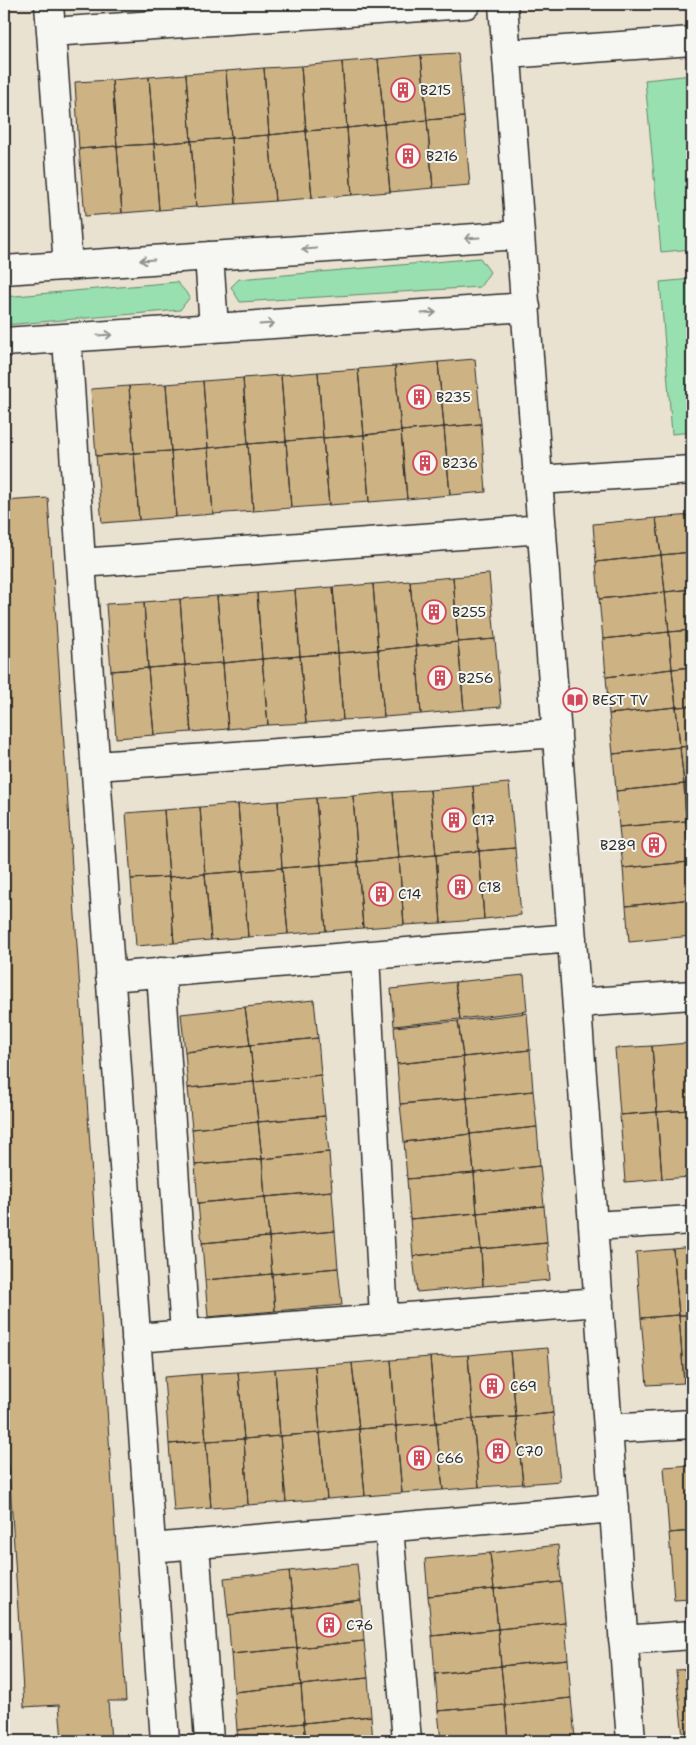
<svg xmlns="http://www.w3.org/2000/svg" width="696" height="1745" viewBox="0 0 696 1745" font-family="'Shantell Sans',sans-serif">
  <rect width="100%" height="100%" fill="#eae2d1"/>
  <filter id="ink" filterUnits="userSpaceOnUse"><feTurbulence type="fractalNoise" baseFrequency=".02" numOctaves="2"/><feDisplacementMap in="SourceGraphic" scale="10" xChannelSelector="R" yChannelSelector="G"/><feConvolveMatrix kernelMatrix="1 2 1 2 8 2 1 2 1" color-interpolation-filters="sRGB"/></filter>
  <g filter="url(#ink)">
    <path fill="#98e0af" stroke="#62866d" d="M692,75V249L661,252L645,80Z
      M480,258L490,272L480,287L240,302L231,287L239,279Z
      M692,279V432L672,434L660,282Z
      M177,282L190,297L180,310L4,325V297Z"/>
    <path fill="#cdb283" stroke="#2b2b2b" d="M458,53L464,117L427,120L421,55Z
      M421,55L427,120L384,124L378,59Z
      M378,59L384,124L347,128L342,62Z
      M342,62L347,128L306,131L301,66Z
      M301,66L306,131L269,135L264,68Z
      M264,68L269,135L231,138L226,71Z
      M226,71L231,138L191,141L186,74Z
      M186,74L191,141L154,144L149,77Z
      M149,77L154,144L117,146L112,80Z
      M112,80L117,146L79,149L75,82Z
      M464,117L470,185L433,188L427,120Z
      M427,120L433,188L390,192L384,124Z
      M384,124L390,192L352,195L347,128Z
      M347,128L352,195L312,198L306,131Z
      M306,131L312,198L275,201L269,135Z
      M269,135L275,201L236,204L231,138Z
      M231,138L236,204L196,207L191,141Z
      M191,141L196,207L159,210L154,144Z
      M154,144L159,210L122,213L117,146Z
      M117,146L122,213L85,216L79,149Z
      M475,359L481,424L444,427L438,362Z
      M438,362L444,427L401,431L395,366Z
      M395,366L401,431L364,435L358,369Z
      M358,369L364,435L323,438L318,372Z
      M318,372L323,438L286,441L281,375Z
      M281,375L286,441L248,444L243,378Z
      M243,378L248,444L208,448L203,381Z
      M203,381L208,448L171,451L166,384Z
      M166,384L171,451L134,453L129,386Z
      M129,386L134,453L96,456L91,389Z
      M481,424L486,492L450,495L444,427Z
      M444,427L450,495L407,499L401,431Z
      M401,431L407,499L369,502L364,435Z
      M364,435L369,502L329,505L323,438Z
      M323,438L329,505L291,508L286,441Z
      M286,441L291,508L253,511L248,444Z
      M248,444L253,511L213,514L208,448Z
      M208,448L213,514L176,517L171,451Z
      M171,451L176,517L139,520L134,453Z
      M134,453L139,520L102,523L96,456Z
      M48,498L126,1701H108L111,1741H62L59,1705L24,1707L9,1465H4V1414H5L4,1389V501Z
      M692,515V552L661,555L656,518Z
      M656,518L661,555L596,562L593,524Z
      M692,552V589L665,592L661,555Z
      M661,555L665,592L599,599L596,562Z
      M489,574L495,639L458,642L453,577Z
      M453,577L458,642L416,646L410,581Z
      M410,581L416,646L378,650L373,584Z
      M373,584L378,650L338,653L333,587Z
      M333,587L338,653L300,656L295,590Z
      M692,589V630L669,632L665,592Z
      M295,590L300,656L262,659L257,593Z
      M665,592L669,632L603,639L599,599Z
      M257,593L262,659L223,663L217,596Z
      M217,596L223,663L185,665L180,599Z
      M180,599L185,665L148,668L144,602Z
      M144,602L148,668L111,671L106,604Z
      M692,630V667L672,669L669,632Z
      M669,632L672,669L606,677L603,639Z
      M495,639L501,707L464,710L458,642Z
      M458,642L464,710L421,714L416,646Z
      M416,646L421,714L384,717L378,650Z
      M378,650L384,717L343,720L338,653Z
      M338,653L343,720L306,723L300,656Z
      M300,656L306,723L268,725L262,659Z
      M262,659L268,725L228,729L223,663Z
      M223,663L228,729L191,732L185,665Z
      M185,665L191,732L154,735L148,668Z
      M692,667V706L676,707L672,669Z
      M148,668L154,735L116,738L111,671Z
      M672,669L676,707L609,714L606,677Z
      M692,706V746L680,747L676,707Z
      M676,707L680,747L613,754L609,714Z
      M692,746V783L684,784L680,747Z
      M680,747L684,784L616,791L613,754Z
      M509,783L515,848L479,851L473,786Z
      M692,783V820L686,821L684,784Z
      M684,784L686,821L619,827L616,791Z
      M473,786L479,851L436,855L430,790Z
      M430,790L436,855L399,858L393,792Z
      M393,792L399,858L358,862L353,796Z
      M353,796L358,862L321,865L316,798Z
      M316,798L321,865L282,868L278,801Z
      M278,801L282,868L243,871L238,804Z
      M238,804L243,871L205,874L200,807Z
      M200,807L205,874L169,877L164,810Z
      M164,810L169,877L131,879L126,813Z
      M692,820V862H690L686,821Z
      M686,821L690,862L623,868L619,827Z
      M515,848L521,915L484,919L479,851Z
      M479,851L484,919L441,923L436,855Z
      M436,855L441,923L404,925L399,858Z
      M399,858L404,925L363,928L358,862Z
      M358,862L363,928L326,931L321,865Z
      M690,862L692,899L626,906L623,868Z
      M321,865L326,931L288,934L282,868Z
      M282,868L288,934L248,937L243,871Z
      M243,871L248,937L211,940L205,874Z
      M205,874L211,940L174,943L169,877Z
      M169,877L174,943L136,946L131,879Z
      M692,899V936L629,942L626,906Z
      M524,975L527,1011L460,1019L455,982Z
      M455,982L460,1019L394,1026L391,989Z
      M314,1000L318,1038L250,1045L245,1007Z
      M245,1007L250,1045L185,1052L181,1014Z
      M527,1013L530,1050L463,1057L458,1021Z
      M458,1021L463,1057L397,1064L394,1027Z
      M318,1038L321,1075L254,1082L250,1045Z
      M689,1043H692V1086Z
      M689,1043L692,1110L657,1112L652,1046Z
      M250,1045L254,1082L188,1088L185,1052Z
      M652,1046L657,1112L620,1115L615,1048Z
      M530,1050L533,1091L467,1098L463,1057Z
      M463,1057L467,1098L400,1104L397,1064Z
      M321,1075L325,1116L258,1122L254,1082Z
      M254,1082L258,1122L192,1129L188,1088Z
      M533,1091L537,1127L470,1134L467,1098Z
      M467,1098L470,1134L404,1142L400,1104Z
      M692,1110V1177L662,1179L657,1112Z
      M657,1112L662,1179L625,1182L620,1115Z
      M325,1116L329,1152L262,1159L258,1122Z
      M258,1122L262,1159L195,1165L192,1129Z
      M537,1127L540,1166L474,1173L470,1134Z
      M470,1134L474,1173L407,1179L404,1142Z
      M329,1152L332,1191L265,1197L262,1159Z
      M262,1159L265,1197L198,1203L195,1165Z
      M540,1166L544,1206L477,1213L474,1173Z
      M474,1173L477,1213L410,1219L407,1179Z
      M332,1191L335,1231L269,1237L265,1197Z
      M265,1197L269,1237L202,1243L198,1203Z
      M544,1206L547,1243L481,1249L477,1213Z
      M477,1213L481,1249L413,1256L410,1219Z
      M335,1231L338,1268L272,1274L269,1237Z
      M269,1237L272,1274L205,1280L202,1243Z
      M547,1243L550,1280L483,1286L481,1249Z
      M692,1247V1315H679L673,1249Z
      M481,1249L483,1286L417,1292L413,1256Z
      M673,1249L679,1315L641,1318L636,1252Z
      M338,1268L342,1305L275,1311L272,1274Z
      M272,1274L275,1311L208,1317L205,1280Z
      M679,1315H692V1382L684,1383Z
      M679,1315L684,1383L647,1385L641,1318Z
      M548,1348L553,1413L516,1417L510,1351Z
      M510,1351L516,1417L473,1419L468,1355Z
      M468,1355L473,1419L436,1423L430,1357Z
      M430,1357L436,1423L396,1426L391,1360Z
      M391,1360L396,1426L359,1429L352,1363Z
      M352,1363L359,1429L320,1433L315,1366Z
      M315,1366L320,1433L280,1436L275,1369Z
      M275,1369L280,1436L244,1439L238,1372Z
      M238,1372L244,1439L206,1441L201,1374Z
      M201,1374L206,1441L169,1444L164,1377Z
      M553,1413L560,1481L523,1484L516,1417Z
      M516,1417L523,1484L479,1487L473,1419Z
      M473,1419L479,1487L443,1490L436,1423Z
      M436,1423L443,1490L402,1493L396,1426Z
      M396,1426L402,1493L365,1496L359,1429Z
      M359,1429L365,1496L327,1499L320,1433Z
      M320,1433L327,1499L286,1502L280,1436Z
      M280,1436L286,1502L248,1505L244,1439Z
      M244,1439L248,1505L211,1508L206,1441Z
      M206,1441L211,1508L174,1511L169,1444Z
      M692,1465V1531L669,1533L664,1467Z
      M692,1531V1599L674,1600L669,1533Z
      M558,1545L561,1582L494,1589L490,1553Z
      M490,1553L494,1589L428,1596L425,1559Z
      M357,1564L361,1600L293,1608L289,1571Z
      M289,1571L293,1608L228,1615L224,1578Z
      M561,1582L565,1622L498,1629L494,1589Z
      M494,1589L498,1629L432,1636L428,1596Z
      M361,1600L364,1641L297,1648L293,1608Z
      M293,1608L297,1648L231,1654L228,1615Z
      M565,1622L568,1659L501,1666L498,1629Z
      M498,1629L501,1666L435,1674L432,1636Z
      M364,1641L368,1678L301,1685L297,1648Z
      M297,1648L301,1685L234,1692L231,1654Z
      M568,1659L571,1698L505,1705L501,1666Z
      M501,1666L505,1705L438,1711L435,1674Z
      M692,1669V1736L683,1737L676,1670Z
      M368,1678L371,1716L304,1723L301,1685Z
      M301,1685L304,1723L237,1730L234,1692Z
      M571,1698L575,1738L539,1741H508L505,1705Z
      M505,1705L508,1741H441L438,1711Z
      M371,1716L373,1741H306L304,1723Z
      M304,1723L306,1741H238L237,1730Z"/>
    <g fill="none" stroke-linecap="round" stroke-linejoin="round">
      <g stroke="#2b2b2b" stroke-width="31">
        <path id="minor" d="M49,4L68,266
          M503,4L631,1741
          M51,32L466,4
          M507,54L692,41
          M209,256L214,327
          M4,270L520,235
          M67,338L81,563L165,1741
          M4,342L526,307
          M538,480L692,470
          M81,563L542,529
          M96,766L557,733
          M365,956L384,1318
          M161,972L185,1334
          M110,977L572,938
          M577,1003L692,995
          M593,1226L692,1220
          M136,1338L599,1302
          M608,1429L692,1424
          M389,1528L407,1741
          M195,1544L209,1741
          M151,1548L614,1508
          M623,1640L692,1635"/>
      </g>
      <use href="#minor" stroke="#f6f6f2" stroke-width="28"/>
    </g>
    <defs><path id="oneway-shaft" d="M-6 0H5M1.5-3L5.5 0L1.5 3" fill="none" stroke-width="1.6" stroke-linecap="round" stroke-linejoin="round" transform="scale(1.25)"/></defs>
    <g stroke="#90908e">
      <use href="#oneway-shaft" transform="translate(472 238) rotate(176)"/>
      <use href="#oneway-shaft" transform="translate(309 249) rotate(176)"/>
      <use href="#oneway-shaft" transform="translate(147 260) rotate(176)"/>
      <use href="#oneway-shaft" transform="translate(429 313) rotate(-4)"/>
      <use href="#oneway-shaft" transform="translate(267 324) rotate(-4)"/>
      <use href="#oneway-shaft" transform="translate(105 335) rotate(-4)"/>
    </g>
  </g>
  <defs>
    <g id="building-ring" transform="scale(1.25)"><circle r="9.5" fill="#f6f6f2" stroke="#d1495b" stroke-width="1.5"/><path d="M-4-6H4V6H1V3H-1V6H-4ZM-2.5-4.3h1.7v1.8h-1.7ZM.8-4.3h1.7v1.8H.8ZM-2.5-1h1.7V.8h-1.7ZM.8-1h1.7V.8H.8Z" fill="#d1495b"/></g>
    <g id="library-ring" transform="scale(1.25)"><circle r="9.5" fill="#f6f6f2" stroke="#d1495b" stroke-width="1.5"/><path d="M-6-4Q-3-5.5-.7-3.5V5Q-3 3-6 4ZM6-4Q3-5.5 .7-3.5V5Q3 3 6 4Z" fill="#d1495b"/></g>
  </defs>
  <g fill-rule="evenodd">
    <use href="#building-ring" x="403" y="90"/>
    <use href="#building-ring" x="408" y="156"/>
    <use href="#building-ring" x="419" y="397"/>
    <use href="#building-ring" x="425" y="463"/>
    <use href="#building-ring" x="434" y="612"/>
    <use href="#building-ring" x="440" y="678"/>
    <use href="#library-ring" x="575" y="700"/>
    <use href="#building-ring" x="454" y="820"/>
    <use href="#building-ring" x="654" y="845"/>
    <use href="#building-ring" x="460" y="887"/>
    <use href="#building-ring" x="381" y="894"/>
    <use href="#building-ring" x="492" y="1386"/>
    <use href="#building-ring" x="498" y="1451"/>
    <use href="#building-ring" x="419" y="1458"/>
    <use href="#building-ring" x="329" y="1625"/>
  </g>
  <g text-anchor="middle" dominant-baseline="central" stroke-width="4" stroke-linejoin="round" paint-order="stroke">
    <g font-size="14" fill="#2b2b2b" stroke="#f6f6f2" text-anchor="start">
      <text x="420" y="90">B215</text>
      <text x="426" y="156">B216</text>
      <text x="436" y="397">B235</text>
      <text x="442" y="463">B236</text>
      <text x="452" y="612">B255</text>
      <text x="458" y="678">B256</text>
      <text x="592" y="700">BEST TV</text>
      <text x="472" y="820">C17</text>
      <text x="636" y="845" text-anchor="end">B289</text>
      <text x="478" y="887">C18</text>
      <text x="398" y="894">C14</text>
      <text x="510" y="1386">C69</text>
      <text x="516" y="1451">C70</text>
      <text x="436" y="1458">C66</text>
      <text x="346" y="1625">C76</text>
    </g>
  </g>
  <rect width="696" height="1745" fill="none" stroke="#f6f6f2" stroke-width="20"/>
  <rect x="10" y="10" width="676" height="1725" fill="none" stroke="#2b2b2b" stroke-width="2" filter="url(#ink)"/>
</svg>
